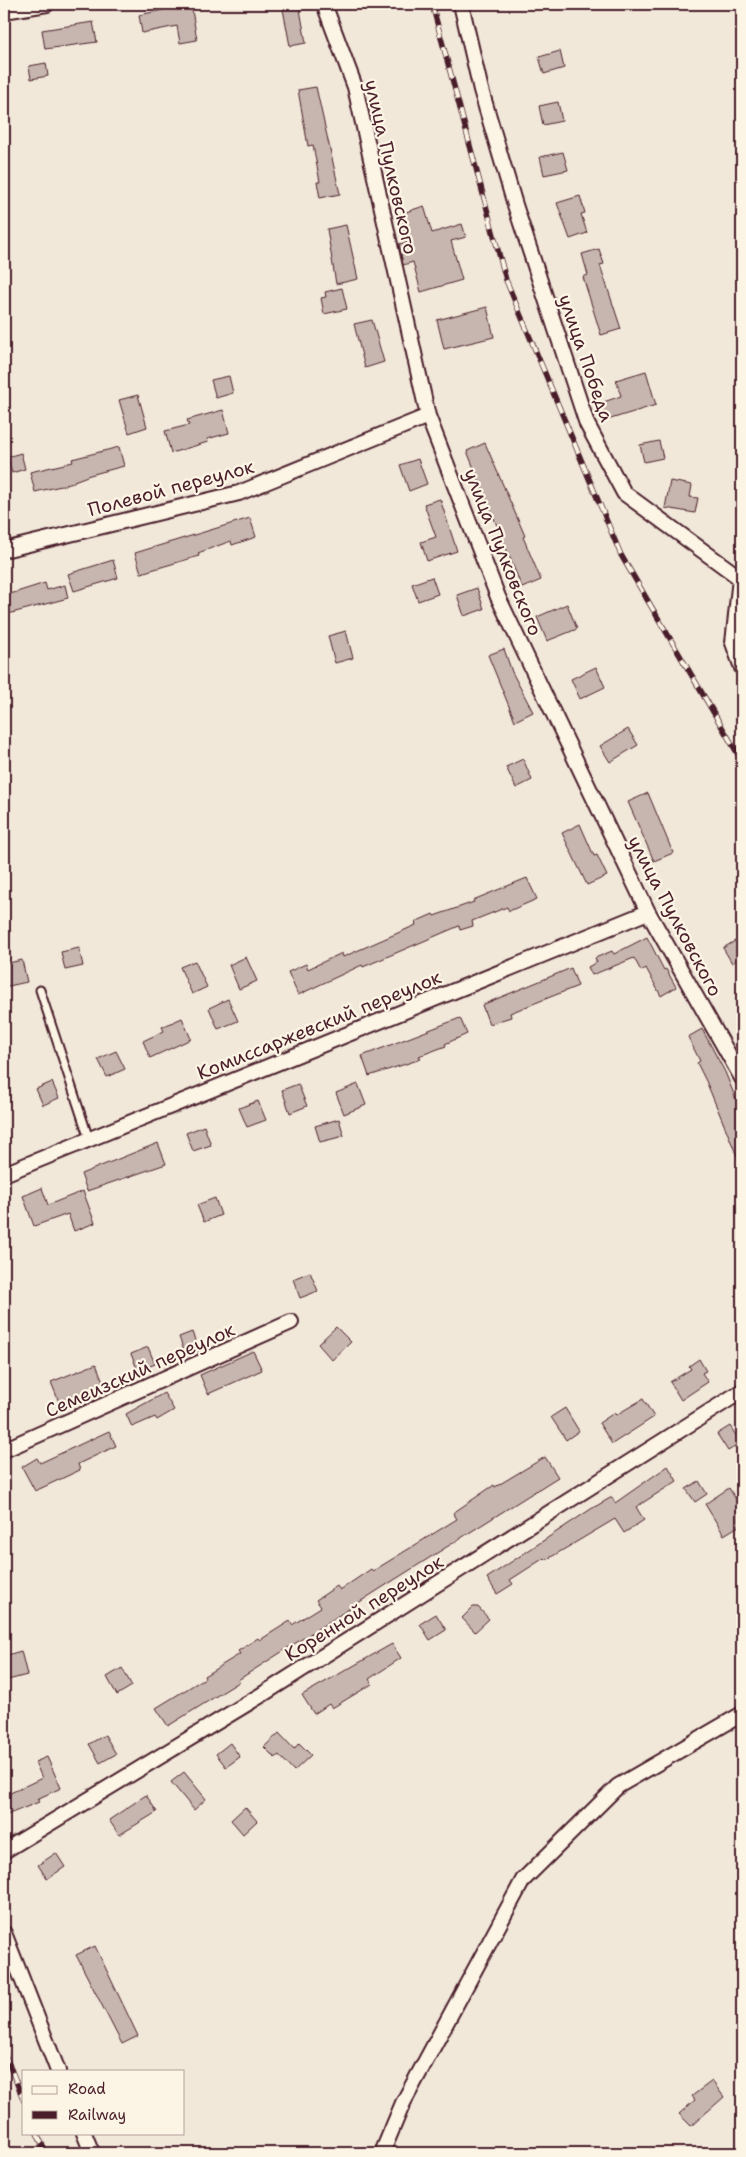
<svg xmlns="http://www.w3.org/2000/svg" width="746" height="2157" viewBox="0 0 746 2157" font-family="'Shantell Sans',sans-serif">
  <rect width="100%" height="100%" fill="#f1e8da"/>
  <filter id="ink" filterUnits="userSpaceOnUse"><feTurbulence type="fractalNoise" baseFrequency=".02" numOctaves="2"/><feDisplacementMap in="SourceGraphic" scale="10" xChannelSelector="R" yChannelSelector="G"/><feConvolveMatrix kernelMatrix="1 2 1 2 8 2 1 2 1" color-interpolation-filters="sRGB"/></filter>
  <g filter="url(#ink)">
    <path fill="#c7b6af" stroke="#4a1f2b" d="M191,4L197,40L180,43L177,26L142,33L139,15Z
      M282,4H299L306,43L290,46Z
      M93,22L97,42L45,49L42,30Z
      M560,51L564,68L544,74L539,57Z
      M46,63L48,76L31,79L29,66Z
      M316,87L340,194L320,198L317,182H320L313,145L308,146L298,90Z
      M558,102L562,121L543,125L539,106Z
      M563,152L568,170L544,175L540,157Z
      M580,196L585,213L581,214L587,233L570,239L557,203Z
      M424,206L432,233L462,224L466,237L451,241L462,280L421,292L413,262L403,265L399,244L408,242L400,214Z
      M346,225L358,279L336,284L327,229Z
      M599,249L604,264L600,265L621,329L601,335L583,277L588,275L582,254Z
      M342,288L347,309L324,314L321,298L326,297L325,292Z
      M487,307L494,337L444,349L437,320Z
      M372,320L384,362L365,368L354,324Z
      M646,371L656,405L601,422L595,405L621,396L616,380Z
      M229,376L233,393L216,398L211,380Z
      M138,395L147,427L129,433L119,400Z
      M223,410L229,433L207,439L208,442L171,453L165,431L189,425L187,420Z
      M659,441L663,458L644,462L640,445Z
      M485,443L525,536L523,537L541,580L522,588L467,451Z
      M119,447L124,466L90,475L74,481V483L35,492L30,472L73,462L72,459Z
      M21,453L25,469L12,473L7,457Z
      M418,459L427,484L409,491L400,465Z
      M670,481L692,485L690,497L698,498L695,513L665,508Z
      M440,499L457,551L427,561L421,542L436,537L424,504Z
      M250,518L256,537L232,545L231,541L198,553L199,556L141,573L135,553Z
      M113,560L118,578L74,591L68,574Z
      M432,577L438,594L418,601L412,584Z
      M45,583L47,590L65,585L68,598L8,614L4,596Z
      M477,588L484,609L464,616L457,595Z
      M567,604L577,629L547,641L537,617Z
      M346,631L353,658L335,663L328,636Z
      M504,649L512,672L533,712L515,721L488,655Z
      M596,667L605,687L580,699L571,679Z
      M628,729L638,745L610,762L600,746Z
      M523,759L532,780L516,788L506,767Z
      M648,793L673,853L654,861L628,802Z
      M580,824L594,856L597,855L607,876L587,885L562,833Z
      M527,878L537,899L509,911L507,907L472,921L473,926L460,930L459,926L363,967L362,965L298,995L288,972L306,964L308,969L342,953L343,957L416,925L415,922L433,914L434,916L474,902L473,900Z
      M647,937L664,970L666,969L676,987L661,996L646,968L641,971L634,958L592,975L588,967L597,962L595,958L612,951L614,954Z
      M742,937V956L732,963L723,948Z
      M79,948L83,966L65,970L61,952Z
      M246,957L257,981L239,989L229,965Z
      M22,960L27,982L4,987V964Z
      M195,961L207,987L192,994L180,967Z
      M571,968L578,986L510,1013L511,1017L489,1024L482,1005Z
      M228,999L238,1021L218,1029L209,1008Z
      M182,1018L191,1039L150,1058L143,1041L164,1031L162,1027Z
      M460,1018L467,1034L445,1044L446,1046L419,1056L421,1059L369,1076L362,1056Z
      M702,1029L725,1072L742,1114V1168L706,1081L697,1063L700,1061L688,1037Z
      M116,1051L125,1069L107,1077L98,1059Z
      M52,1082L59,1098L43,1105L36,1089Z
      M298,1084L307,1106L290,1113L282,1090Z
      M358,1084L366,1105L344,1114L336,1093Z
      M258,1101L266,1120L247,1127L239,1108Z
      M339,1119L344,1136L320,1142L315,1126Z
      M204,1126L211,1145L193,1151L186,1133Z
      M158,1143L166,1164L87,1191L81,1174Z
      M42,1188L48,1205L83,1191L95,1223L74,1231L68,1214L34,1226L23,1196Z
      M215,1198L221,1215L204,1222L197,1205Z
      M310,1272L318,1291L300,1298L293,1279Z
      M336,1327L351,1342L332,1360L318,1344Z
      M192,1332L199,1351L186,1356L179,1337Z
      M148,1347L155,1364L138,1371L131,1354Z
      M253,1351L262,1370L208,1394L200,1375Z
      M699,1359L706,1371L702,1373L708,1382L681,1400L670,1382L691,1369L689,1366Z
      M96,1364L104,1384L59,1402L51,1382Z
      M164,1393L174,1410L157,1420L155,1417L132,1427L126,1414Z
      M643,1399L654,1417L612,1444L599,1423L614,1413L616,1415Z
      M565,1408L579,1431L566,1440L551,1417Z
      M730,1426L741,1443L728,1451L717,1434Z
      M109,1431L116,1446L78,1464L80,1470L35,1491L22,1467L37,1458L40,1463Z
      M545,1457L558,1477L383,1587L238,1680L239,1682L168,1726L156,1708L205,1678L204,1676L240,1654L238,1651L258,1638L260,1640L290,1621L292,1625L321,1607L316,1600L337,1586L340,1590L371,1569L373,1571L457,1519L453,1513L494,1485L495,1487Z
      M668,1466L677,1481L636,1507L644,1520L624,1533L615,1519L546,1560L544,1558L510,1580L513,1584L497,1594L487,1578L591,1509L612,1497L615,1503Z
      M699,1481L707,1494L695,1502L686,1489Z
      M729,1488L742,1509V1524L724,1535L705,1504Z
      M473,1607H478L489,1619L475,1632L462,1618Z
      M436,1614L446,1630L430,1640L420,1624Z
      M392,1644L401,1658L369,1679L372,1684L332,1708L329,1704L314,1714L302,1695Z
      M21,1651L27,1675L8,1680L4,1656Z
      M122,1668L132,1686L117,1695L107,1677Z
      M279,1733L294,1749L299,1743L311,1755L294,1771L279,1755L275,1758L264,1747Z
      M105,1735L116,1754L100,1763L89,1744Z
      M230,1743L240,1757L226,1767L216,1754Z
      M47,1757L61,1788L37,1799L39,1802L4,1816V1796L42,1778L35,1762Z
      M184,1772L206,1799L194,1810L171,1782Z
      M146,1795L157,1812L119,1835L109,1820Z
      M245,1807L257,1821L243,1834L231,1820Z
      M56,1853L65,1867L47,1879L38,1865Z
      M95,1946L138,2036L122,2044L76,1955Z
      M712,2081L724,2097L691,2126L679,2114L695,2100L692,2096Z"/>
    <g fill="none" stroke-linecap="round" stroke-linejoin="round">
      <g stroke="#4a1f2b" stroke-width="11">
        <path id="service" d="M40,990L89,1139"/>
      </g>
      <g stroke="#4a1f2b" stroke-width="18">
        <path id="minor" d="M324,4L355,87L428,416L498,597L648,912L742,1078
          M461,4L481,90L515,205L587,424L624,493L740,578L733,643L742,668
          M4,11L47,4
          M4,550L239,493L428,416
          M4,1174L648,912
          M4,1450L291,1322
          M4,1851L263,1694L742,1391
          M4,1933L58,2071
          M84,2133L92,2153
          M382,2153L403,2103L523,1880L618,1786L742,1714"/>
      </g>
      <use href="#service" stroke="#fcf5e5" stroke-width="7"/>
      <use href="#minor" stroke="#fcf5e5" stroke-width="14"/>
      <g stroke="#4a1f2b" stroke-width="5.5">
        <path id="rail" d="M432,4L506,280L621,555L742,761
          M4,2052L24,2101
          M37,2133L46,2153"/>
      </g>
      <use href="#rail" stroke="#fcf5e5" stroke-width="4" stroke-dasharray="11" stroke-linecap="butt"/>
    </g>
  </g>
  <g text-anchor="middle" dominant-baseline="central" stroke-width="4.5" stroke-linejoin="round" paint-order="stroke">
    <g font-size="19" fill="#4a1f2b" stroke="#fcf5e5">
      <text transform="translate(391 167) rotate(77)">улица Пулковского</text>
      <text transform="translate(586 358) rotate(71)">улица Победа</text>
      <text transform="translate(171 488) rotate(-15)">Полевой переулок</text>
      <text transform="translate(503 552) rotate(68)">улица Пулковского</text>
      <text transform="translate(675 916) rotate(62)">улица Пулковского</text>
      <text transform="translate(319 1025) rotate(-22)">Комиссаржевский переулок</text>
      <text transform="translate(140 1370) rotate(-24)">Семеизский переулок</text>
      <text transform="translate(364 1608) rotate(-32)">Коренной переулок</text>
    </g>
  </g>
  <rect width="746" height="2157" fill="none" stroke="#fcf5e5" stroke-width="20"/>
  <rect x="10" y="10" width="726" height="2137" fill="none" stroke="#4a1f2b" stroke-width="2" filter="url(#ink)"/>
  <rect x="22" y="2070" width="162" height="65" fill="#fcf5e5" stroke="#b59f9b"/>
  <rect x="32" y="2086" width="25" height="8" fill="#fcf5e5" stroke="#b59f9b"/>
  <text x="68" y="2094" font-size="15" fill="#4a1f2b">Road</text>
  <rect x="32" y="2111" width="25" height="8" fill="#4a1f2b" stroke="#b59f9b"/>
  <text x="68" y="2120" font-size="15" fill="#4a1f2b">Railway</text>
</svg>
